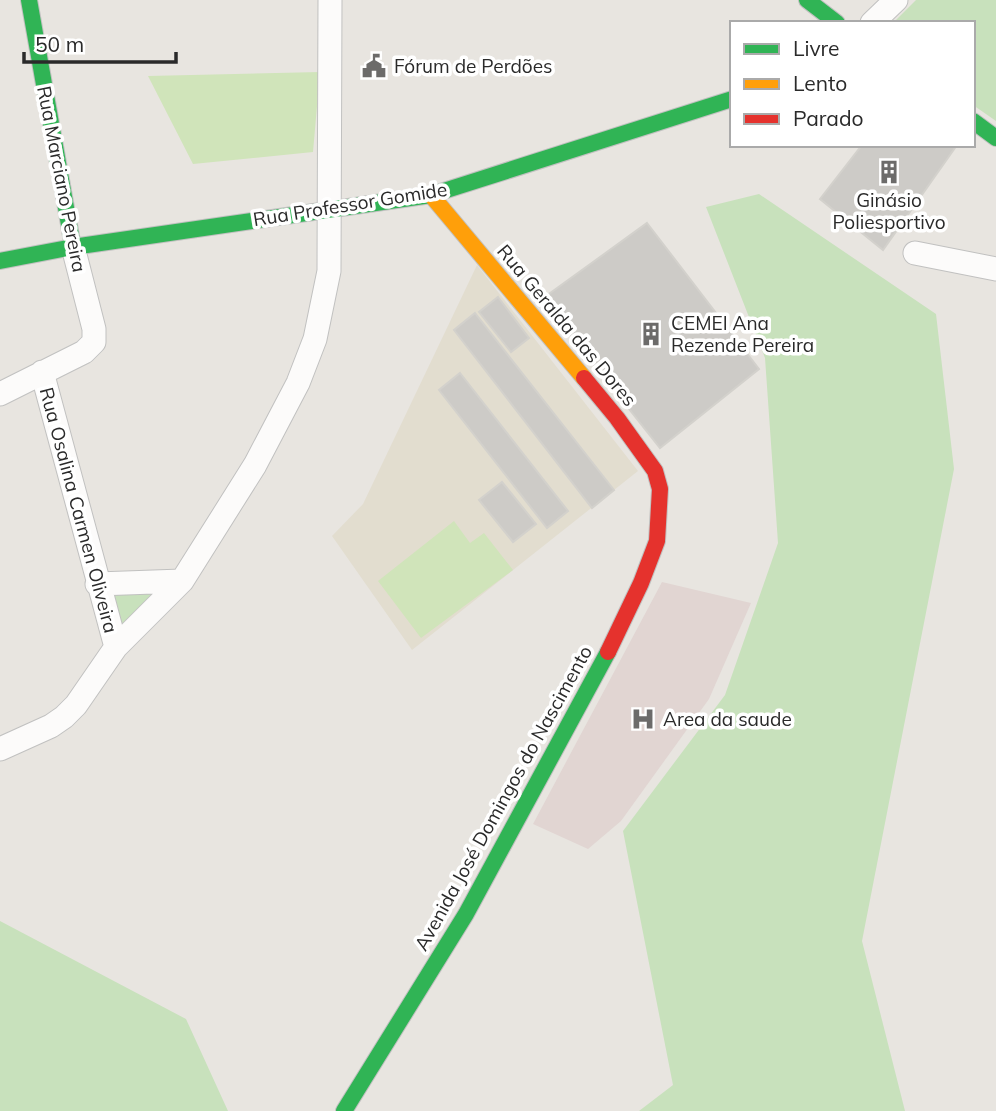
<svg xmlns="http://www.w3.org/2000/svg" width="996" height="1111" viewBox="0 0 996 1111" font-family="Mulish,sans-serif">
  <rect width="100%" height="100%" fill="#e8e5e0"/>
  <path fill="#e2ddcf" d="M477,265L638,471L412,650L332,536L363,504Z"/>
  <path fill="#e1d5d2" d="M662,582L751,603L709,699L621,821L588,849L533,824Z"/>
  <path fill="#c8e1bc" d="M916,0H996V121L973,105V23H893Z
    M759,194L936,314L954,469L862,941L905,1111H639L673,1085L623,831L725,695L778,543L765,358L706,207Z
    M161,588L118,634L105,589Z
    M0,921L186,1019L228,1111H0Z"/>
  <path fill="#d0e4ba" d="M320,72L313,152L193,164L148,76Z
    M454,521L470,543L484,533L513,570L421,638L378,581Z"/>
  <path fill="#cdcbc7" stroke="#d3d1cc" stroke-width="2" d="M862,145H957L883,250L820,199Z
    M647,223L759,369L660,448L542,299Z
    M498,297L529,338L511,352L479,312Z
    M475,313L614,490L592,508L454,330Z
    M460,373L568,511L547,528L439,390Z
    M502,482L536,524L513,542L479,500Z"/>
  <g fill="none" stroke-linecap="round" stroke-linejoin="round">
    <g stroke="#c1c1c0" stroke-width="25">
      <path id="street" d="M872,23L896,0
        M915,253L996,269
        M42,372L116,647
        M0,394L84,352L94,342V329L73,247
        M97,584L182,581
        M0,749L51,726L64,717L76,705L116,647L182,581L255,465L298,383L315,339L329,271L330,0"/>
    </g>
    <g stroke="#c1c1c0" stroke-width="18">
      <path id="fast" d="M29,0L73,247
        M807,0L837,23
        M973,121L996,138
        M0,261L73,247L431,195L732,99
        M344,1111L466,914L608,652"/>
    </g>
    <g stroke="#c1c1c0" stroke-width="18">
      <path id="slow" d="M431,195L584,378"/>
    </g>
    <g stroke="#c1c1c0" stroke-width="18">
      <path id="jam" d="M584,378L617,418L655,471L660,489L657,541L641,583L608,652"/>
    </g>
    <use href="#street" stroke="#fcfbfa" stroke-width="23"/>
    <use href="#fast" stroke="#30b455" stroke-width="16"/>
    <use href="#slow" stroke="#ff9f0a" stroke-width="16"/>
    <use href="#jam" stroke="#e5322d" stroke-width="16"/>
  </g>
  <defs>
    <g id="civic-bare" transform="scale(1.89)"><path d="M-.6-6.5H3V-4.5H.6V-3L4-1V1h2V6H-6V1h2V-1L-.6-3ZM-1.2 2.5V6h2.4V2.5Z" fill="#6c6b6a" stroke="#fff" stroke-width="2.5" paint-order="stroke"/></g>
    <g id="building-bare" transform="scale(1.89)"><path d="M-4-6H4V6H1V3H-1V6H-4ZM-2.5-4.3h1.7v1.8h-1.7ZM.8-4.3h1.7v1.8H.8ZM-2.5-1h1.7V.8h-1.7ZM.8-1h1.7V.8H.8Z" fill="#6c6b6a" stroke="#fff" stroke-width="2.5" paint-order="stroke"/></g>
    <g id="hospital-bare" transform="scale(1.89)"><path d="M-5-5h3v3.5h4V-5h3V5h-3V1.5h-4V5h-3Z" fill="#6c6b6a" stroke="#fff" stroke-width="2.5" paint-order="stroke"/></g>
  </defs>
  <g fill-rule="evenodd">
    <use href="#civic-bare" x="374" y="66"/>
    <use href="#building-bare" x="889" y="172"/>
    <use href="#building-bare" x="651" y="334"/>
    <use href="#hospital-bare" x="643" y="719"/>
  </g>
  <g text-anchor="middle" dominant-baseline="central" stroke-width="7" stroke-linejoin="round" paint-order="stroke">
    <g font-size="19" fill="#2a2a2a" stroke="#fff" text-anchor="start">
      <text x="394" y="66">Fórum de Perdões</text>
      <text x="889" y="200" text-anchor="middle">Ginásio<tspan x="889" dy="22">Poliesportivo</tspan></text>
      <text x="671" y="323">CEMEI Ana<tspan x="671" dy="22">Rezende Pereira</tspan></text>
      <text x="663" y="719">Area da saude</text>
    </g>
    <g font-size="19" fill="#2a2a2a" stroke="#fff">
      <text transform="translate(62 179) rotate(79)">Rua Marciano Pereira</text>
      <text transform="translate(350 204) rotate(-9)">Rua Professor Gomide</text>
      <text transform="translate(567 325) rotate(50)">Rua Geralda das Dores</text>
      <text transform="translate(79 510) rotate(75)">Rua Osalina Carmen Oliveira</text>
      <text transform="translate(503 798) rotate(-61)">Avenida José Domingos do Nascimento</text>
    </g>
  </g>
  <rect x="730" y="21" width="245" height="126" fill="#ffffff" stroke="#aaaaaa" stroke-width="2"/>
  <rect x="744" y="44" width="35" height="10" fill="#30b455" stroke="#aaaaaa" stroke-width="2"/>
  <text x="793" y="56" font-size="21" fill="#2a2a2a">Livre</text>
  <rect x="744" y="79" width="35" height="10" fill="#ff9f0a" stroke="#aaaaaa" stroke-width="2"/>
  <text x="793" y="91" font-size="21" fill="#2a2a2a">Lento</text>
  <rect x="744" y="114" width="35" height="10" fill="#e5322d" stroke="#aaaaaa" stroke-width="2"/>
  <text x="793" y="126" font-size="21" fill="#2a2a2a">Parado</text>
  <path d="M24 52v10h152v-10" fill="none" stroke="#2a2a2a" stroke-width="3.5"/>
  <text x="35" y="52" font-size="21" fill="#2a2a2a" stroke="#ffffff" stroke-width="5" paint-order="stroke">50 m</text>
</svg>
